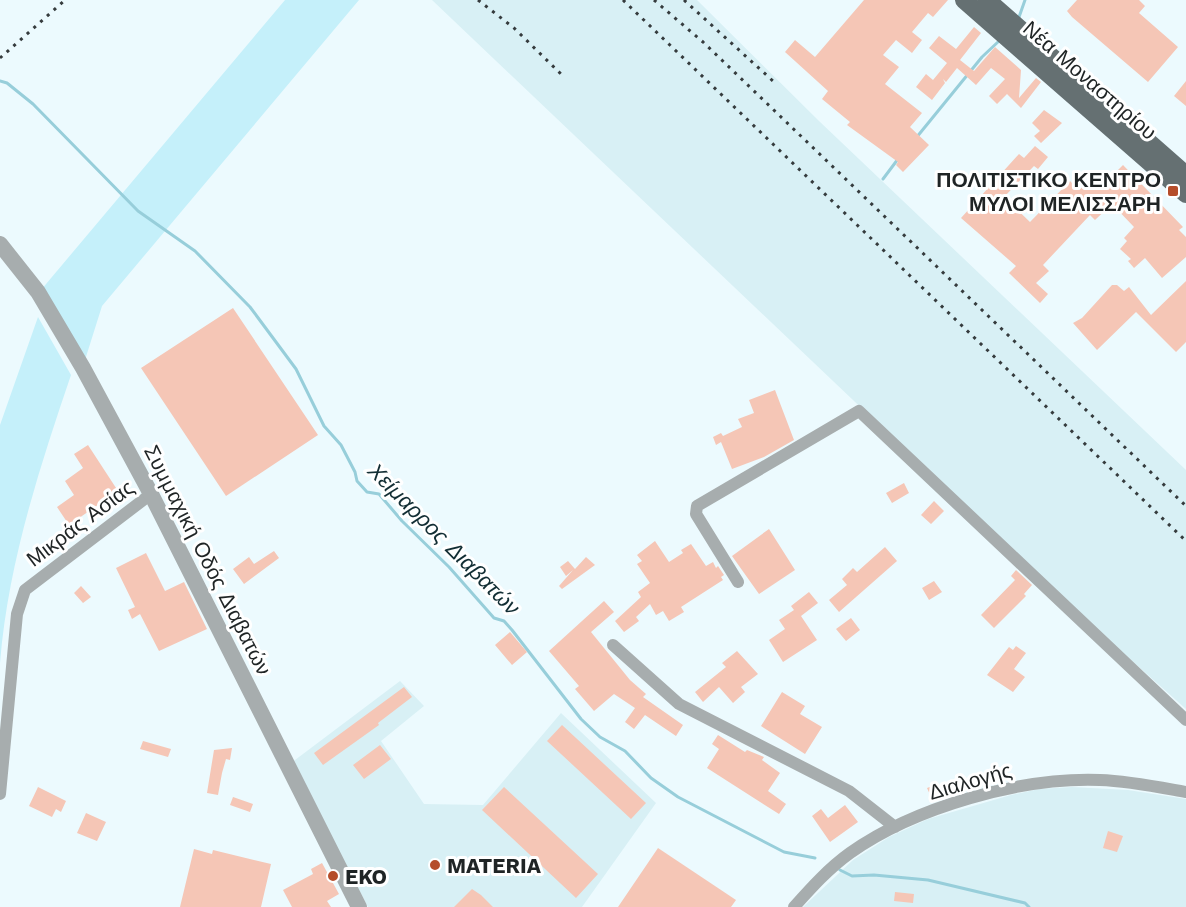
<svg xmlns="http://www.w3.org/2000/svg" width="1186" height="907" viewBox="0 0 1186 907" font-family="'Work Sans',sans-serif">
  <rect width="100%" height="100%" fill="#ecfafe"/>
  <path fill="#d8f0f5" d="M432,0H697L819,121L1186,470V709L1056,593Z
    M400,681L424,706L381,741L424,804L483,805L561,713L656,803L582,907H368L291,763Z
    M1072,787L1128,790L1186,799V907H803L853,860L889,837L928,819L1011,795L1039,789Z"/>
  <path fill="#c5f0fa" d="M285,0H359L102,306L85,360L41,290Z
    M38,317L71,375C39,469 8,564 0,663V425Z"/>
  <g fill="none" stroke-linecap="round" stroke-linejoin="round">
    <path stroke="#97ceda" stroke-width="3" d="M1018,20L1025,0
      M0,81L7,83L33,104L138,211L195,251L250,307L296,369L324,426L341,445L355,472L357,481L367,492L379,494L402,521L449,567L494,618L504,621L512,630L581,719L600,737L625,751L651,778L678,797L784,852L815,858
      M916,138L982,57L999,41
      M883,179L898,159
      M840,870L852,876L874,875L928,880L1025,903L1029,907"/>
  </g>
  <path fill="#f5c6b6" d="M864,0H948L933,17L928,13L912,32L922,40L912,53L896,40L883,55L899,67L885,84L922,113L910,127L929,145L903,172L896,165L898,162L847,125L850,122L822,99L828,91L785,52L795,40L815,57Z
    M1077,0H1139L1145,6L1139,13L1178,47L1148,82L1072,17L1067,11Z
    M974,27L981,33L960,60L974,71L995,47L1021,70L1019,98L1036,78L1041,82L1021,108L1007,94L997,104L989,96L1005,79L991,68L976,85L957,68L946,82L943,79L945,83L932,100L916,87L926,74L933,80L947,63L929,48L939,36L956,49Z
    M1186,81V106L1174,96Z
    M1044,110L1062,123L1041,143L1034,136L1040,131L1032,123Z
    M1035,146L1048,157L1038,169L1034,166L1004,197L1030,222L1070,181L1079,190L1091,178L1100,188L1123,165L1183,227L1179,230L1186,237V257L1162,278L1145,258L1134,268L1128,261L1131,259L1120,249L1127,241L1124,238L1134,227L1112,204L1095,220L1090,215L1043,265L1049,271L1036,283L1048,294L1040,303L1009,273L1016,266L961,218L1019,154L1024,158Z
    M1186,281V342L1176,352L1136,312L1097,350L1073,323L1082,318L1112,285H1117L1124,291L1129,287L1151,315Z
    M233,308L318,435L226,496L141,368Z
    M775,390L794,440L764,457L732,469L721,442L716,445L713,437L721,433L723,436L742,427L738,419L754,413L749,400Z
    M88,445L118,491L69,525L57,507L74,495L65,481L83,468L74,454Z
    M904,483L909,493L892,503L886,493Z
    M934,501L944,511L931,524L921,515Z
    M769,529L795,570L759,594L732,556Z
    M655,541L669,562L683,553L681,550L691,544L706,566L713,562L716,568L718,566L724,575L721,577L723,580L681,607L684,612L669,621L663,611L656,615L650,604L636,617L639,621L624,632L615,621L641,597L638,592L650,583L637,564L642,561L637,555Z
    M885,547L897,561L839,612L829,600L847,585L842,579L853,568L857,572Z
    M274,551L279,558L244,584L233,569L249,557L254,564Z
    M146,553L165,591L184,582L207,629L159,651L140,614L132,619L128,610L135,607L116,568Z
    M586,557L595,565L562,589L559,586L573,570L566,576L560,567L568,561L575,569Z
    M1016,570L1032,585L1024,594L1026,596L994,628L981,615L1015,580L1011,576Z
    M934,581L942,592L929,600L922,588Z
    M81,586L91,597L83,603L74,593Z
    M809,592L818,603L801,616L817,640L783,662L769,640L785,629L779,620L794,610L791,606Z
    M604,601L614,612L591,632L630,680L646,694L643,697L683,725L676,736L645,715L634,729L625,722L635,708L614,694L594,711L575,689L579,686L549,651Z
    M851,618L860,630L846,641L836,629Z
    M510,632L527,652L512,665L495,645Z
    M1016,646L1026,653L1014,669L1025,677L1013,692L987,675L1009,647L1013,650Z
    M737,651L758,674L741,687L745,692L733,703L719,687L703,702L695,692L726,667L722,663Z
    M404,687L412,697L378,723L379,725L323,765L314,753Z
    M782,692L805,706L800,714L822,727L805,754L761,726Z
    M562,725L646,803L631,819L547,741Z
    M718,735L745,752L747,750L764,757L762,760L780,773L768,791L786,804L779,814L707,768L719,749L712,744Z
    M143,741L171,749L168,757L140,749Z
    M380,745L391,759L364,779L353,765Z
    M232,748L230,760L226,759L222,773L218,795L207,793L214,750Z
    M951,781L956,794L933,801L927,788L935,785L937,788Z
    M38,787L66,801L61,812L56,809L52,817L29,806Z
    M504,787L598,874L576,898L482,810Z
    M233,797L253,804L250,812L230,805Z
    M845,805L858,822L830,842L812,816L821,809L828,818Z
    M86,813L106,822L97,841L77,833Z
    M1108,831L1123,836L1117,852L1103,848Z
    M658,848L736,900L731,907H618Z
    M194,849L212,854L213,850L271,864L261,907H180Z
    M322,863L339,894L327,901L331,907H292L283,890L313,874L311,869Z
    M472,889L481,895L493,907H454Z
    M895,892L914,894L913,903L894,901Z"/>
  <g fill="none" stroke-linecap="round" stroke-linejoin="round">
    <path stroke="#a7adae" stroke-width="12" d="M738,582L696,514L697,506L859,411L1186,720
      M613,645L679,704L849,791L895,827
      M0,794L17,614L25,590L151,494
      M794,907C811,888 829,868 850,853C915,807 1021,777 1100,780C1129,781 1158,787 1186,792"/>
    <path stroke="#a7adae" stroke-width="16" d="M0,244L38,292L83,368L151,494L359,907"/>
    <path stroke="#657072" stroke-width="18" d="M964,0L1186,194
      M987,0L1186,175"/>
    <path stroke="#353b3d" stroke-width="3" stroke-dasharray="3 6" stroke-linecap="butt" d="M478,0L514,28L563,76
      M623,0L1186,541
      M654,0L703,42L1186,506
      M684,0L773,81
      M0,58L65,0"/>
  </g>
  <g fill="#b54d2a" stroke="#fff" stroke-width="2">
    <rect x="1167" y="185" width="12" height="12" rx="3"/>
    <circle cx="435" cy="865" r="6"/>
    <circle cx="333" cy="876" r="6"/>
  </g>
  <g text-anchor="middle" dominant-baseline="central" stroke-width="6" stroke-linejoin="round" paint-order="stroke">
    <g font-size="21" fill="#1f2425" stroke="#fff">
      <text transform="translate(1090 80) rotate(41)">Νέα Μοναστηρίου</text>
      <text transform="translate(80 523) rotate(-37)">Μικράς Ασίας</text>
      <text transform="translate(208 560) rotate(63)">Συμμαχική Οδός Διαβατών</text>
      <text transform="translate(970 781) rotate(-16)">Διαλογής</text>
    </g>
    <g font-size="21" font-weight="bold" fill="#1f2425" stroke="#fff" text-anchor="start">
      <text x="1161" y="179" text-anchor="end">ΠΟΛΙΤΙΣΤΙΚΟ ΚΕΝΤΡΟ<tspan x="1161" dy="24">ΜΥΛΟΙ ΜΕΛΙΣΣΑΡΗ</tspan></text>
      <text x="447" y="865">MATERIA</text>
      <text x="345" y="876">EKO</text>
    </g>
    <g font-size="22" font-style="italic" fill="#122e34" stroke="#fff">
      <text transform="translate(444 539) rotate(45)">Χείμαρρος Διαβατών</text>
    </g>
  </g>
</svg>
